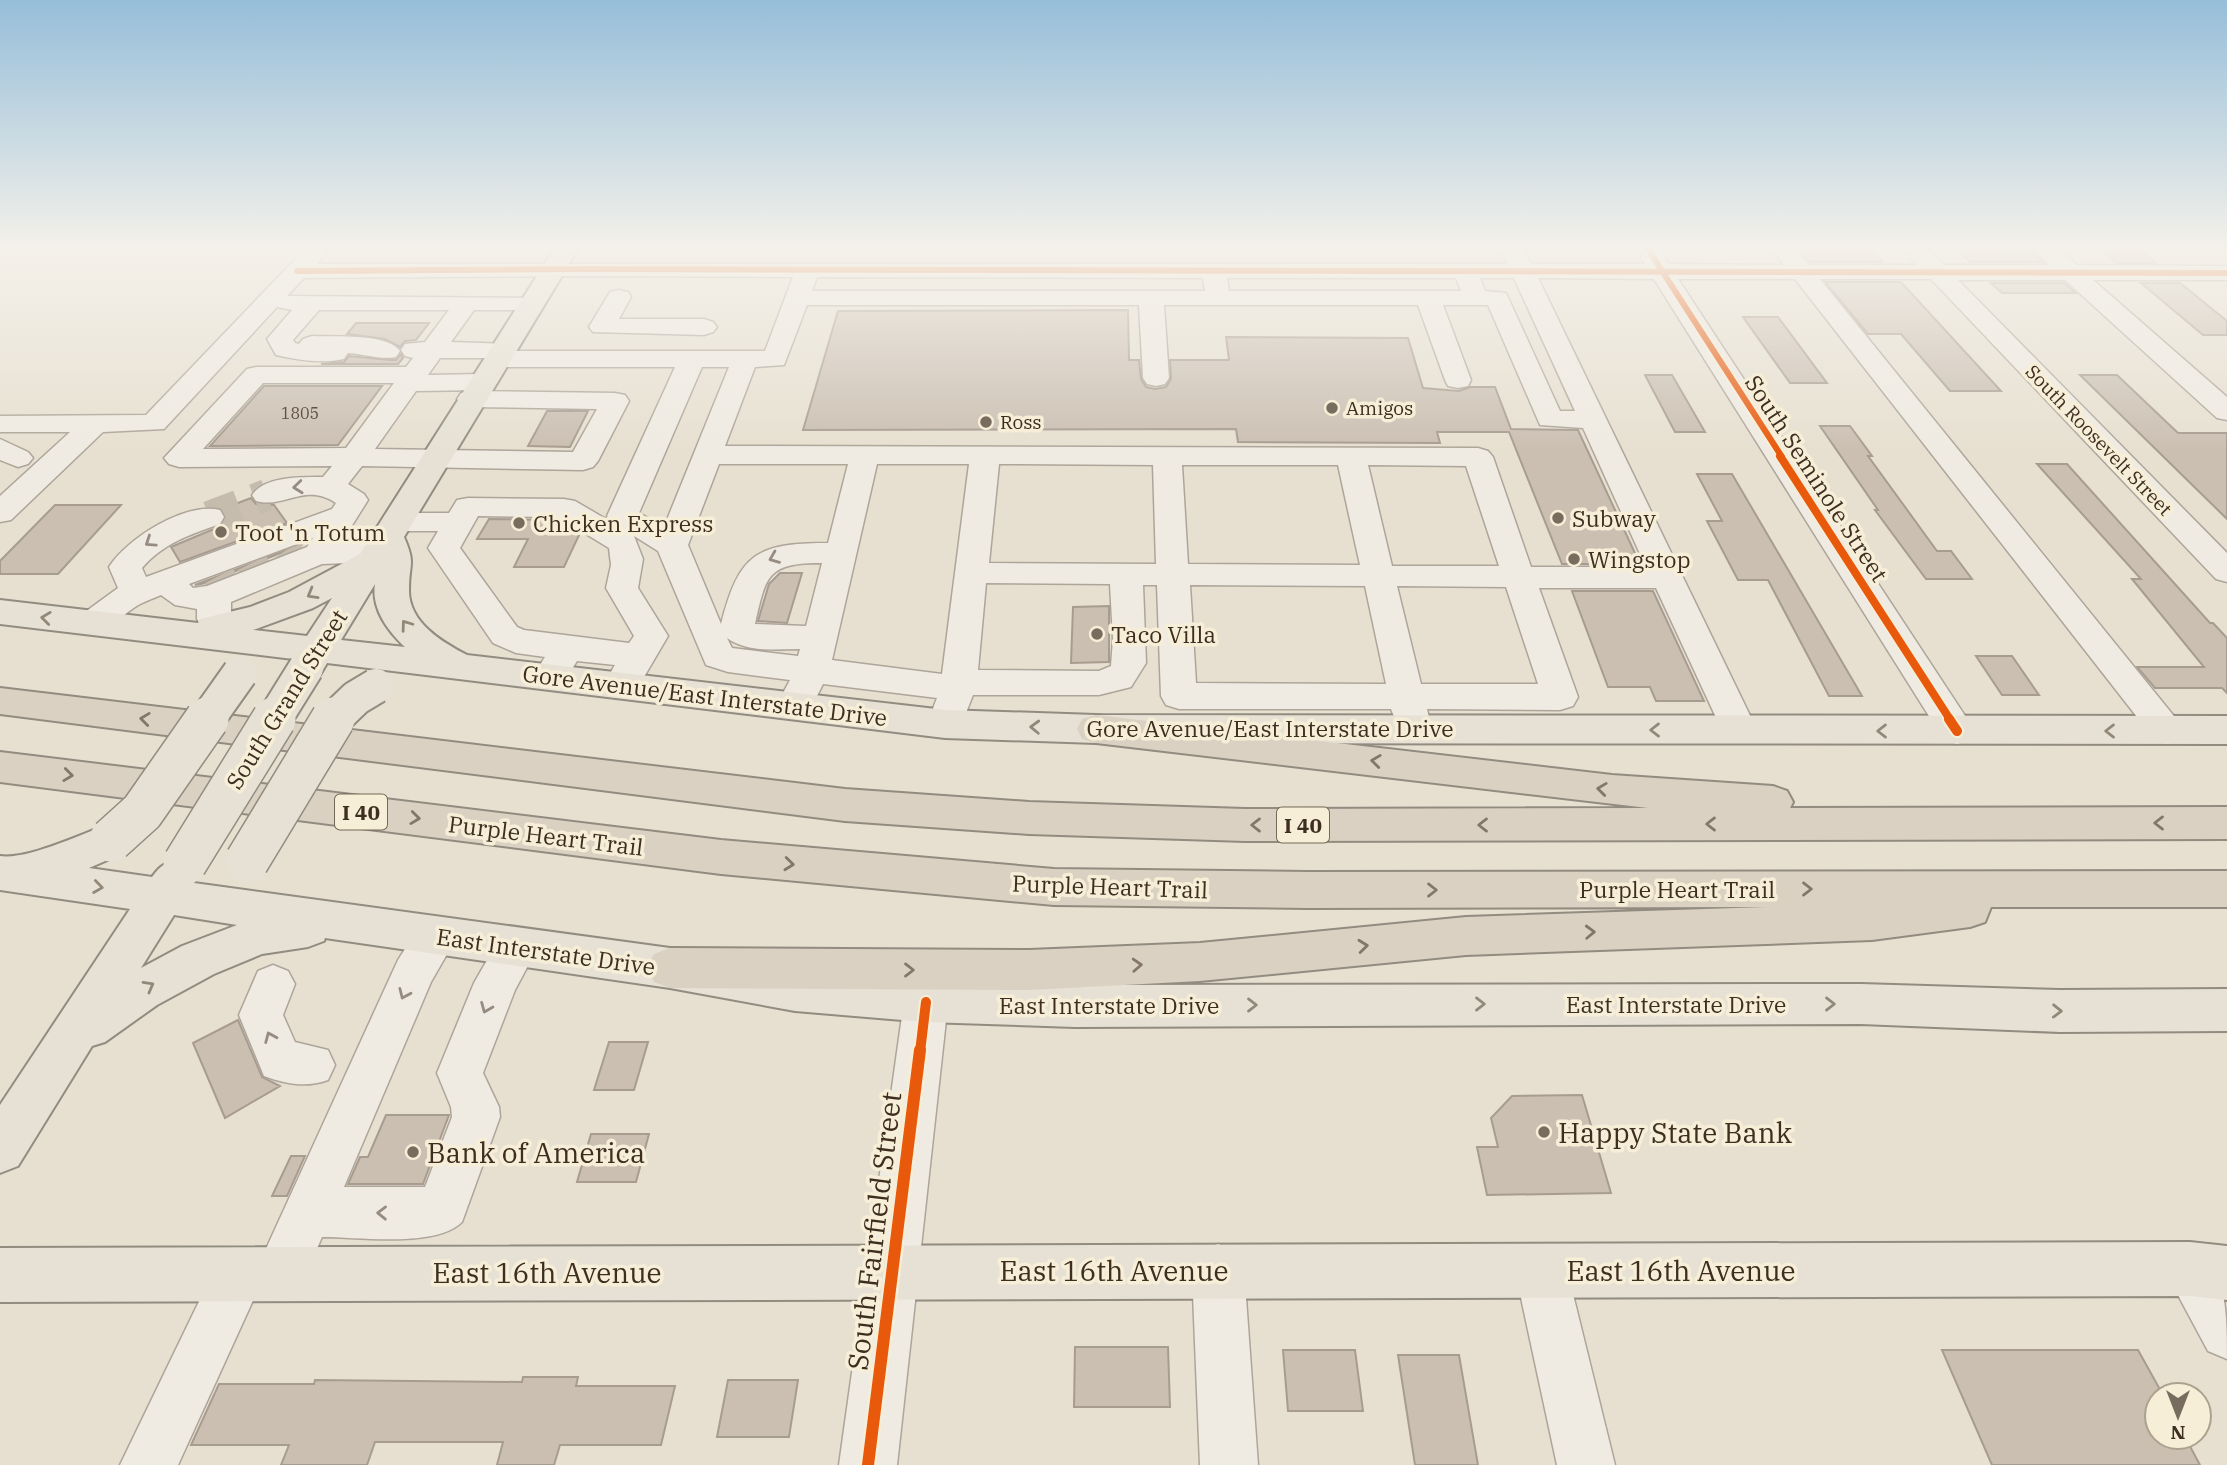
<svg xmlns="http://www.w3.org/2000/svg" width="2227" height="1465" viewBox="0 0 2227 1465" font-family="'IBM Plex Serif',serif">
  <rect width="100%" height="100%" fill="#e7e0d1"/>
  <path fill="#cbbfb2" stroke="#a89c90" stroke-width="2" d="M1954,246H1995L2001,252H2033L2043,262H1970Z
    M2098,246H2135L2156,263H2117Z
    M1801,251H1873L1883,262H1810Z
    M1825,282H1901L2001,391H1950L1901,334H1868Z
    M1991,283H2064L2076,293H2002Z
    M2141,283H2180L2227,321V335H2203Z
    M1128,310L1129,360H1139L1141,379L1146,387L1155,389L1166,387L1171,379L1170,360H1229L1226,337L1408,338L1423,388L1459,391L1470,387H1495L1511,429L1578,430L1640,564H1562L1509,432H1437L1440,443L1238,442L1236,429L803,430L838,311Z
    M1743,317H1778L1827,383H1790Z
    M356,323H429L416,340L405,341L400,347L385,339L347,334Z
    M401,354L403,358L398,364H321L344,362L349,356L390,360H396Z
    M1645,375H1672L1705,432H1675Z
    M2080,375H2117L2178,433H2227V519Z
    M264,386H382L338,445L210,446Z
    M547,411H588L570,447L528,446Z
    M1820,426H1850L1872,456H1868L1937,551H1951L1972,579H1926L1875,510H1878Z
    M2037,464H2067L2210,623H2213L2227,638V693L2222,688H2155L2137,667H2204L2132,579H2141Z
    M1697,474H1732L1862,696H1829L1768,580H1738L1707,521H1722Z
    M251,498L256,504L274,505L287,523L180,562L171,547L221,526L226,518L222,509Z
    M55,505H121L58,574H0V561Z
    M489,519L555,520L548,534L580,533L564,567H514L528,539H477Z
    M303,544L206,583L195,585Z
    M780,573H802L787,623L758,621L769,584Z
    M1572,591H1653L1704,701H1656L1650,687H1608Z
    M1109,606V662L1071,663L1073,607Z
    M1976,656H2012L2039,695H2002Z
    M238,1020L262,1077L280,1086L225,1118L193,1043Z
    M609,1042H648L634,1090H594Z
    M1582,1095L1611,1193L1487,1195L1477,1147H1498L1491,1118L1512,1096Z
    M386,1115H449L423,1184H348L360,1157H368Z
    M591,1134H649L636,1182H577Z
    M291,1156H305L287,1196H272Z
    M1075,1347H1168L1170,1407H1074Z
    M1283,1350H1355L1363,1411H1288Z
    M1942,1350H2138L2163,1395H2157V1437H2185L2200,1465H1992Z
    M1398,1355H1459L1478,1465H1415Z
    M523,1377H578L576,1386H675L661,1445H560L554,1465H497L503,1442H375L367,1465H281L289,1445H191L219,1384H314L315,1380L522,1382Z
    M728,1380H798L789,1437H717Z"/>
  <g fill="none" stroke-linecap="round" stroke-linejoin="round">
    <path stroke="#c5bcae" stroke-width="32" stroke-dasharray="32 17" stroke-linecap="butt" d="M209,517L267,495
      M285,551L291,560
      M252,563L257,573
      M219,576L224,586"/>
    <g stroke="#ada599" stroke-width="3">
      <path id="minor" d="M313,246L322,248L326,253L317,264H1508L1501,250L1504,246H1522L1531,264H1645L1641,258L1645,253H1661L1669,264L1784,265L1770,246H1793L1809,265H1917L1901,246H1925L1944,265H2049L2030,246H2055L2077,265L2227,266V280H2093L2227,397V420L2217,418L2065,280H1958L2227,553V582L2216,579L1931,279H1820L2186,731L2181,740L2168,744L2155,740L1795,279H1678L1975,731L1970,740L1957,744L1944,740L1654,279L1538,278L1757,730L1752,739L1739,743L1726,739L1656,588H1539L1578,697L1573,706L1560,710L1427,709L1430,721L1425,730L1412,734L1399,730L1391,709H1179L1166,705L1161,696L1157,585H1143L1146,663L1131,687L1099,695H973L958,733L945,737L932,733L927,724L937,698L823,684L814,702L801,706L788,702L783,693L790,680L728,672L706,665L658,551L634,536L643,559L638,588L668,636L634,694L621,697L608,694L603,685L615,665L577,661L567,677L555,680L543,677L538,668L545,657L516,653L493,643L428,548L438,531H396L385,529L381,522L385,515L396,513H449L457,500L468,498L564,499L575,501L611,522L607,516L675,367H497L488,365L485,358H440L428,375L482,374L492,376L495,382L492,388L482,390L416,391L375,449L573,452L597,409L471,407L461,405L457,399L461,393L471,391L615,393L625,395L629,401L598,461L593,467L583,470L362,466L348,484L364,494L368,500L341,543L377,542L388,545L393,552L388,559L377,562L322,564L231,602V619L226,627L214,630L202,627L197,619V609L175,605L161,595C154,598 146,601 140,604C118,616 108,638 81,631L76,623L81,615L118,588L109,567C128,538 185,502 220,510L224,517L220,524C191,534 162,544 142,568L146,577L332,509L336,503C304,482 286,509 256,501L252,495C265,476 301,477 323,477L332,466L179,467L169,464L164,458L247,369L256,367H406L413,358L405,356L401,350L405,344L425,342L449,310H319L293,340L295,343L299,344L303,339L312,336C333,337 388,333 400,351L396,357C381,360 364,354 348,353L344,359C322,364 298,360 276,355L267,339L292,310L277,307L164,429L103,432L11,520L0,522V496L70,432H0V416L146,415L306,248ZM587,276L793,277L765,351H515L512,344L451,342L474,310H531L540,308L543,303L540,298L287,296L304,278ZM817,277L1203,278L1205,291H812ZM1227,278H1456L1461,291H1229ZM1480,278H1514L1575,411H1560L1506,293L1485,291ZM807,305H1139L1143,378L1147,384L1156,386L1165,384L1169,378L1164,305H1418L1445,380L1448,386L1458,388L1468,386L1471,380L1443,305H1488L1540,425L1583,428L1646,567H1531L1493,457L1488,451L1478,448L725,446L755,367L784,365ZM702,367H729L664,527L639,513ZM263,383H394L346,448L203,449ZM719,464H848L828,543C756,543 739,554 721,624L688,545ZM877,464H969L942,674L832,660ZM999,464L1153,465L1156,564L989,563ZM1182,465H1338L1360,565L1188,564ZM1368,465L1466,466L1499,566H1392ZM478,516L558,517L609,548L611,565L606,588L634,636L629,643L524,630L517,627L460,548ZM313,538L307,547L207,586L193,588L189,584ZM822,563L806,626L755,624C766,574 768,563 822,563ZM986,583L1110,584L1113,639L1111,666L1099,671L978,670ZM1190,585L1365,586L1386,684L1196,683ZM1397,586L1506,587L1538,684H1421ZM727,638C748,653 775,649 800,649L798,656L732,648Z
        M619,290L628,292L631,297L619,319H704L713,322L717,327L713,332L704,335L593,332L589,327L610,292Z
        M0,439L28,452L33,458L28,464L18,467L0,460Z
        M437,917L452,922L458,935L431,982L344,1187H425L452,1117L451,1107L437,1073L474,983L502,934L517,929L532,934L538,947L515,990L483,1073L499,1107L500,1117L462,1222C436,1248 359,1237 322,1237L299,1291L281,1299L263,1291L260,1285L178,1465H120L221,1256L239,1248L257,1256L260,1262L398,960L422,922Z
        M273,965L288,971L295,984L283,1015L295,1042L328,1050L335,1065L328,1080C306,1088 286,1084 264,1076L239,1015L258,971Z
        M926,982L942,988L948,1002L897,1465H839L904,1002L910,988Z
        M2190,1243C2227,1263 2227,1314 2227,1359L2208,1351L2164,1269L2172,1251Z
        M1218,1244L1236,1252L1244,1270L1258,1465H1200L1192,1270L1200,1252Z
        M1541,1244L1559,1252L1567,1270L1615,1465H1557L1515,1270L1523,1252Z"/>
    </g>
    <g stroke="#928b80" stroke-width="4">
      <path id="major" d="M556,246H580L404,537C416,565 409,562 409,589C408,622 442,642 467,655L945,710L1096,715L2227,716V744L1096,743L945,738L327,663L320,675L307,679L294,675L289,666L293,659L0,624V600L198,623L200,619L250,607L289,592L360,554ZM375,584C371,609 389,632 405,647L341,640ZM332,598L307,636L253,630L313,608Z
        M111,824L126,828L132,840L126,852L89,868L152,877C163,861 172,859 190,865L196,877L194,883L670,948L795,971L926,982L1075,985L1861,984L2060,990L2227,989V1031L2060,1032L1861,1024L1075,1027L926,1022L795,1011L670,988L325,938L324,941L308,947L262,954L214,974L157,1005L105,1042L92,1046L18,1166L0,1173V1105L130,909L0,890V856C29,860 82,833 111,824ZM174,915L237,925L182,946L141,968Z
        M2190,1242L2227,1246V1300L2190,1296L0,1302V1248Z"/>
    </g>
    <g stroke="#928b80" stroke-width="4">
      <path id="highway" d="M0,688L845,789L1029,802L1245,809L1648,808L1096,743L1082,739L1077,729L1082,719L1096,715L1612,775L1773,786L1787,791L1793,802L1790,808L2227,807V839L1245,841L1029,834L845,821L0,714Z
        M0,752L721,840L1054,869L1308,872L2227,871V907H1991L1985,922L1970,927L1872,940L1466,955L1200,981L1029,990L670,988L654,982L647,968L654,954L670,948L1029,950L1200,943L1466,917L1766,907L1308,908L1054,905L721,874L0,782Z"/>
    </g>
    <use href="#minor" fill="#efebe3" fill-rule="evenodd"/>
    <use href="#major" fill="#e6e1d4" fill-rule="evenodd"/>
    <use href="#highway" fill="#dad1c2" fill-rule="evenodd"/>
    <g stroke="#928b80" stroke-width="38" stroke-linecap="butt">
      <path id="major-bridge-far1" d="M206,721L240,673
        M273,721L306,668
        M332,721L356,698L376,686"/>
    </g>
    <g stroke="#928b80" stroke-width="46" stroke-linecap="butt">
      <path id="major-bridge" d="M111,840L142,812L207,719
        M247,861L333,719
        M185,863L274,719"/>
    </g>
    <use href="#major-bridge-far1" stroke="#e6e1d4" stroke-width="34"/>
    <use href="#major-bridge" stroke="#e6e1d4" stroke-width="43"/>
    <g stroke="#f7eed8" stroke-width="10">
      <path id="cycleway-far3" d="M1646,246L1782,457
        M297,271L587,269L2227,273"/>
    </g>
    <g stroke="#f7eed8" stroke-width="11">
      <path id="cycleway-far2" d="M1780,456L1951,721"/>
    </g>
    <g stroke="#f7eed8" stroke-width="14">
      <path id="cycleway-far1" d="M1949,719L1957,731
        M920,1052L926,1002"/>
    </g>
    <g stroke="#f7eed8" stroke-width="17">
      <path id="cycleway" d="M868,1465L920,1050"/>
    </g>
    <use href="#cycleway-far3" stroke="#e8590c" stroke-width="6"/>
    <use href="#cycleway-far2" stroke="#e8590c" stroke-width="8"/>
    <use href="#cycleway-far1" stroke="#e8590c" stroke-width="10"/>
    <use href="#cycleway" stroke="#e8590c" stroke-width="12"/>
  </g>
  <defs><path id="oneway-chevron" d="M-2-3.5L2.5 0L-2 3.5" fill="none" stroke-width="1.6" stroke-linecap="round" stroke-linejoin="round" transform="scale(1.75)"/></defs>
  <g stroke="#968c82">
    <use href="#oneway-chevron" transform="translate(298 487) rotate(174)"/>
    <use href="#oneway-chevron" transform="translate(150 542) rotate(146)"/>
    <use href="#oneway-chevron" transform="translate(774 558) rotate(158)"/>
    <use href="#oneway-chevron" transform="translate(404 994) rotate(114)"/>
    <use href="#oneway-chevron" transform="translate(486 1008) rotate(112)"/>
    <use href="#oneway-chevron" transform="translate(270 1037) rotate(-113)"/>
    <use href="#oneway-chevron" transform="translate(382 1213) rotate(-179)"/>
  </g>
  <g stroke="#92887a">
    <use href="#oneway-chevron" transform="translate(312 594) rotate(150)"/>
    <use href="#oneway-chevron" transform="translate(46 618) rotate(-173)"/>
    <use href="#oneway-chevron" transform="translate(406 625) rotate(-126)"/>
    <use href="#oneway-chevron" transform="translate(1035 727) rotate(-178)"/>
    <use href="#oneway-chevron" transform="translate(1655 730) rotate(-180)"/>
    <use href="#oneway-chevron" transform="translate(1882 731) rotate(-180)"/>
    <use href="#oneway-chevron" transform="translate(2110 731) rotate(180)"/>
    <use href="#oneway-chevron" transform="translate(98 887) rotate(8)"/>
    <use href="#oneway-chevron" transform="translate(149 986) rotate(-29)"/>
    <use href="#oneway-chevron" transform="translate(1480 1004)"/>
    <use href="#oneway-chevron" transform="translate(1830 1004)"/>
    <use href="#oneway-chevron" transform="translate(1252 1005)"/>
    <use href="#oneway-chevron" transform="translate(2057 1011) rotate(1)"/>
  </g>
  <g stroke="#847769">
    <use href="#oneway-chevron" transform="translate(145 719) rotate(-173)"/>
    <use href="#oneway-chevron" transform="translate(1376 761) rotate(-173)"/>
    <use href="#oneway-chevron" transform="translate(68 775) rotate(7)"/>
    <use href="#oneway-chevron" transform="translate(1602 789) rotate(-173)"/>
    <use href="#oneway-chevron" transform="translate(415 818) rotate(7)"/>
    <use href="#oneway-chevron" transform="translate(2159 823) rotate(180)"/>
    <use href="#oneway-chevron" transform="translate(1711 824) rotate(180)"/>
    <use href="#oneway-chevron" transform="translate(1256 825) rotate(180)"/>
    <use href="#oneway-chevron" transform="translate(1483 825) rotate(180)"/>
    <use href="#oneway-chevron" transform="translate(789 864) rotate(6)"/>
    <use href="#oneway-chevron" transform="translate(1807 889)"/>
    <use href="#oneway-chevron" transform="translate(1432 890)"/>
    <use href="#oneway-chevron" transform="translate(1590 932) rotate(-2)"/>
    <use href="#oneway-chevron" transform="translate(1363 946) rotate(-6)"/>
    <use href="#oneway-chevron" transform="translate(1137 965) rotate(-3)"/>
    <use href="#oneway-chevron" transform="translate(909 970)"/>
  </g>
  <linearGradient id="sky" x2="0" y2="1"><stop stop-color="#96bed9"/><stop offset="0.55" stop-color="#f4f1ea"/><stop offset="1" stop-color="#f4f1ea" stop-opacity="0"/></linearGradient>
  <rect width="2227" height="451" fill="url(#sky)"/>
  <g fill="#786c5e" stroke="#f7eed8" stroke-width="2.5">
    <circle cx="1332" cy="408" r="7"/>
    <circle cx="986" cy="422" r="7"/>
    <circle cx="1558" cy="518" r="7"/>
    <circle cx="519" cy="523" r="7"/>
    <circle cx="221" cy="532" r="7"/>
    <circle cx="1574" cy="559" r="7"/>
    <circle cx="1097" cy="634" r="7"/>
    <circle cx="1544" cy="1132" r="7"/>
    <circle cx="413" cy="1152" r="7"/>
  </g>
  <g text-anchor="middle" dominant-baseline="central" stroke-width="7" stroke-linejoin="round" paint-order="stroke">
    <g font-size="16" fill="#605244">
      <text x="300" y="413">1805</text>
    </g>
    <g font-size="19" fill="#3d2e20" stroke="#f7eed8" text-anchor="start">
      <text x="1346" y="408">Amigos</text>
      <text x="1000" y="422">Ross</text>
    </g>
    <g font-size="19" fill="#3d2e20" stroke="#f7eed8">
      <text transform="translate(2099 440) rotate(46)">South Roosevelt Street</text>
    </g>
    <g fill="#f7eed8" stroke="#756857" stroke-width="2">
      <rect x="335" y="794.5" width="52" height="35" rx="5"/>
      <rect x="1277" y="807.5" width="52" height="35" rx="5"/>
    </g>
    <g font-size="21" font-weight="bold" fill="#3d2e20">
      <text x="361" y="812">I 40</text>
      <text x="1303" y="825">I 40</text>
    </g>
    <g font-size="23" fill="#3d2e20" stroke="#f7eed8">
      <text transform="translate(1817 478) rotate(57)">South Seminole Street</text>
      <text transform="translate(705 695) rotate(7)">Gore Avenue/East Interstate Drive</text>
      <text transform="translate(286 699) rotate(-58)">South Grand Street</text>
      <text x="1270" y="728">Gore Avenue/East Interstate Drive</text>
      <text transform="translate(546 835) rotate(7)">Purple Heart Trail</text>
      <text transform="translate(1110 886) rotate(2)">Purple Heart Trail</text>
      <text x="1677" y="889">Purple Heart Trail</text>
      <text transform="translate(546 951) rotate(8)">East Interstate Drive</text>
      <text x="1676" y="1004">East Interstate Drive</text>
      <text x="1109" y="1005">East Interstate Drive</text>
    </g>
    <g font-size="23" fill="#3d2e20" stroke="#f7eed8" text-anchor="start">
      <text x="1572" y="518">Subway</text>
      <text x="533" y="523">Chicken Express</text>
      <text x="235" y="532">Toot 'n Totum</text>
      <text x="1588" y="559">Wingstop</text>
      <text x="1111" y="634">Taco Villa</text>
    </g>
    <g font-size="28" fill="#3d2e20" stroke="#f7eed8" text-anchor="start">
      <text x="1558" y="1132">Happy State Bank</text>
      <text x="427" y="1152">Bank of America</text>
    </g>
    <g font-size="28" fill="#3d2e20" stroke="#f7eed8">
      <text transform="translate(874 1231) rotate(-83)">South Fairfield Street</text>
      <text x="1114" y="1270">East 16th Avenue</text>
      <text x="1681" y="1270">East 16th Avenue</text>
      <text x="547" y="1272">East 16th Avenue</text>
    </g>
  </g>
  <g transform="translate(2178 1416) rotate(180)"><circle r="33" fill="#f7eed8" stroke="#ada18e" stroke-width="2"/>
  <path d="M0-5L12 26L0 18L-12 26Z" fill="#786c5e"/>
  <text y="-10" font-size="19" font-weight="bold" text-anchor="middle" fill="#3d2e20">N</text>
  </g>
</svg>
